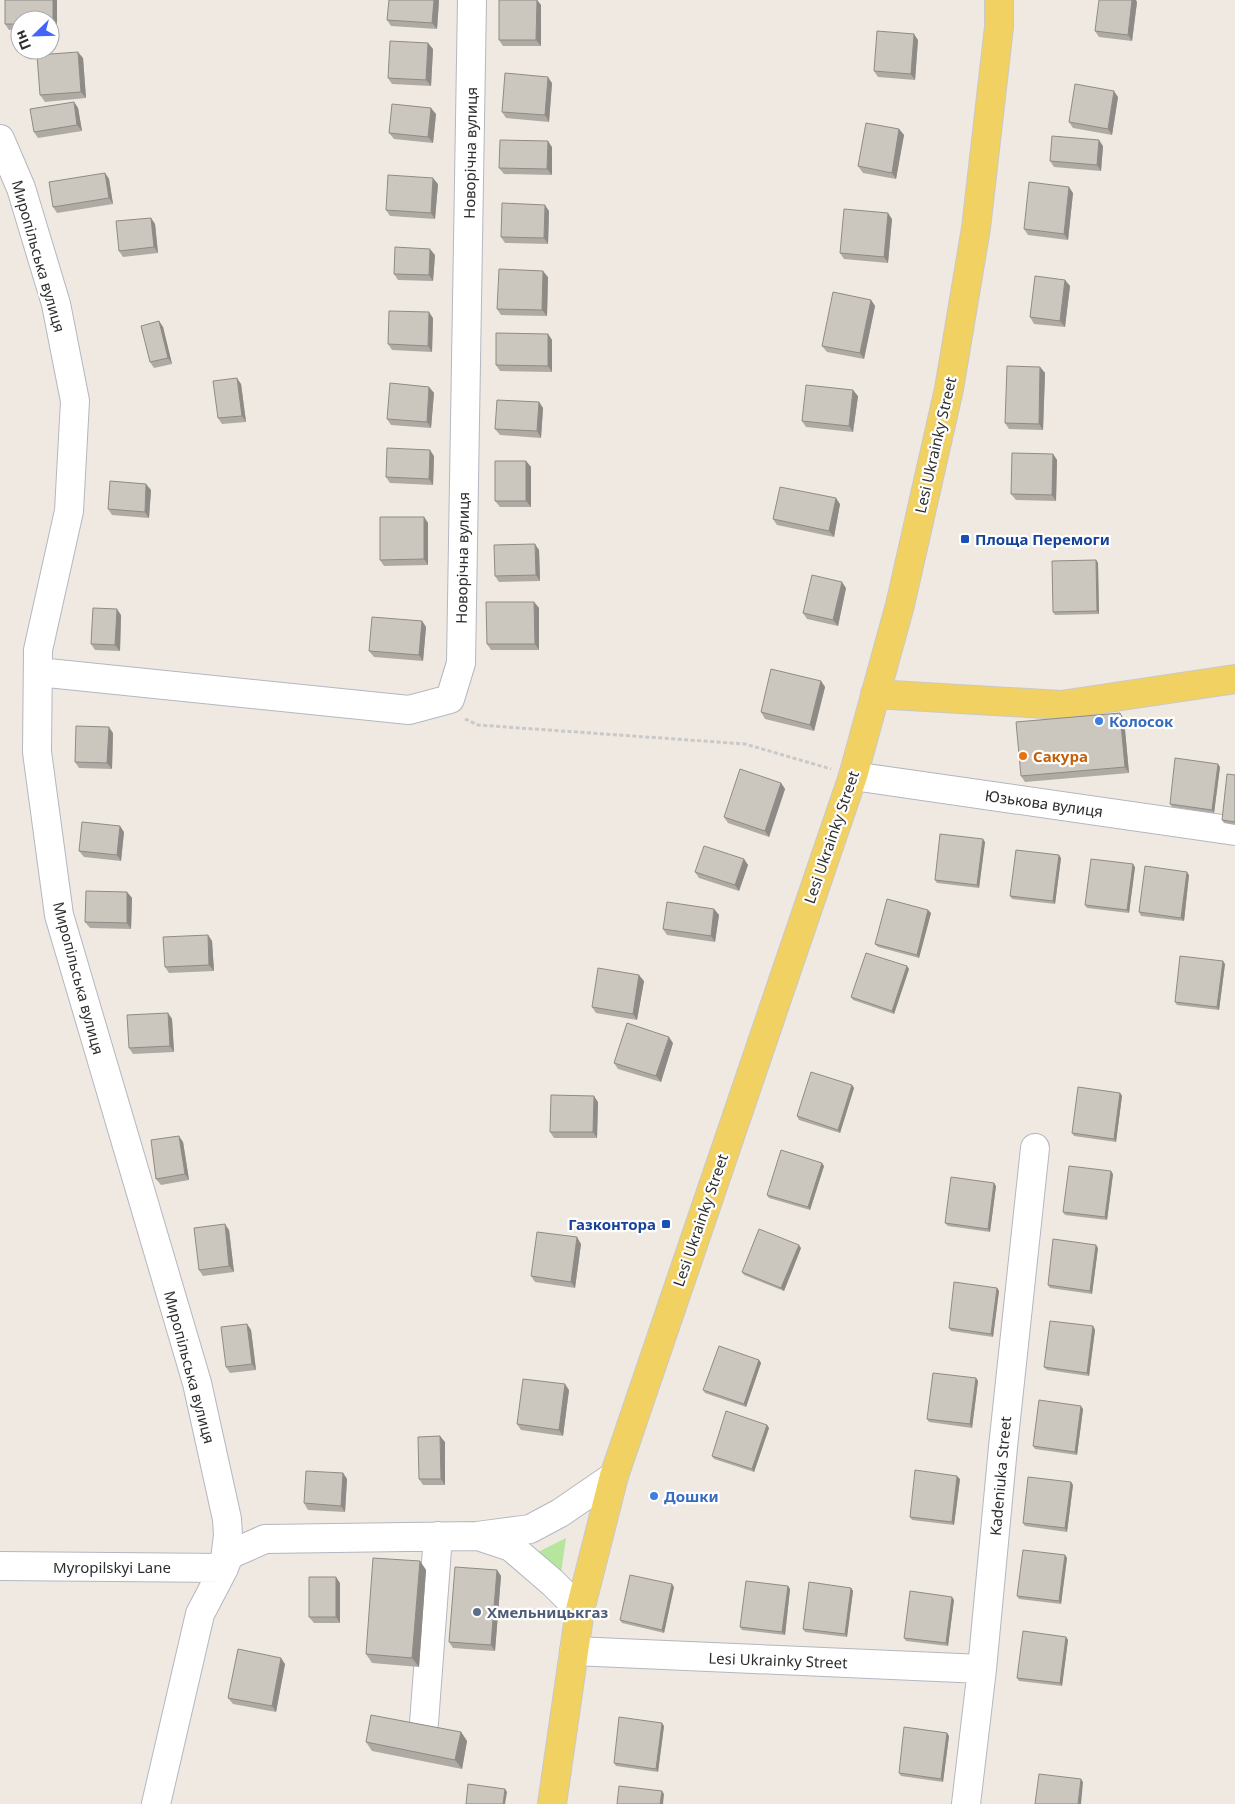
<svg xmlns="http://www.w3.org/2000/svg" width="1235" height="1804" viewBox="0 0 1235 1804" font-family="'Noto Sans',sans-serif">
  <rect width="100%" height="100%" fill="#efe9e1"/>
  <path fill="#b6e59e" d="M566,1538L561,1573L541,1558L538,1552Z"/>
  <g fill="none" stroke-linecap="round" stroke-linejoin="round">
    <g stroke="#b4b7c1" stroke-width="30">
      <path id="minor" d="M0,139L21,188L56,304L75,401L69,511L38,650L37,752L59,915L197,1383L227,1519L228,1535L224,1568L200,1614L156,1804
        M38,672L409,710L450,699L461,663L472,0
        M853,776L1235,831
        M481,1537L511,1547L553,1583L580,1610
        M0,1566L224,1568
        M224,1568L229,1555L265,1539L477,1536L530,1529L560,1513L614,1476
        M574,1651L982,1669
        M424,1723L438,1536
        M966,1804L982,1669L1003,1447L1035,1148"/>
    </g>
    <g stroke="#c9c9c9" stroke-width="30">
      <path id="major" d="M875,694L1061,705L1235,679
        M552,1804L580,1610L614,1476L853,776L900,605L949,389L976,228L999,27V0"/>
    </g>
    <path stroke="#c9c9c9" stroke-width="3" stroke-dasharray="4 2.5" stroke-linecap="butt" d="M465,719L478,725L745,744L831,769"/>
    <use href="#minor" stroke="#fff" stroke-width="28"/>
    <use href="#major" stroke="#f2d163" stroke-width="28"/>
  </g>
  <path fill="#afaba4" d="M57,0V30H50V20H20V30H9L5,24Z
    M389,0H439L437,29L391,26L387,20Z
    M537,0L541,5V46H503L499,40Z
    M1137,2L1132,41L1099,37L1095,31Z
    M918,40L915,80L878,77L874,71Z
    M428,43L433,49L431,86L392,84L388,78Z
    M83,58L86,98L45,102L40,95Z
    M552,83L549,122L506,118L502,112Z
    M1118,97L1112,135L1073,128L1069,122Z
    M74,102L78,108L82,131L38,138L34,132Z
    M436,114L433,143L394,139L389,133Z
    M899,129L904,135L896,179L863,173L858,166Z
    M1103,146L1101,171L1054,167L1050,161Z
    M552,147V175L504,174L499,168Z
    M105,173L109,179L113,204L57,213L53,207Z
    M438,184L435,219L390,216L386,210Z
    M1073,193L1068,240L1028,235L1024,229Z
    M549,211L548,244L505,243L501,237Z
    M151,218L155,224L158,253L123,257L119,251Z
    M892,219L888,263L844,259L840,253Z
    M435,255L433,281L398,280L394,274Z
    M548,277L547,316L501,315L497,309Z
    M1065,280L1070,286L1065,327L1034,324L1030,317Z
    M871,300L875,306L864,359L827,352L822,346Z
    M433,318L432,352L392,350L388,344Z
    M159,321L163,327L172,364L154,368L150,362Z
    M548,334L552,340V372L500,371L496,365Z
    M1040,367L1045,373L1043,430L1009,429L1005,423Z
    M241,384L246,422L222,424L218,418Z
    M429,387L434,393L431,428L391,425L387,419Z
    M858,396L853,432L806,427L802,421Z
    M539,402L543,408L541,438L500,435L495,429Z
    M1053,454L1057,460L1056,501L1016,500L1011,494Z
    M434,456L433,485L390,483L386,477Z
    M526,461L531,467V507H500L495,501Z
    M151,490L149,518L112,515L108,509Z
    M840,504L834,537L777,525L773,519Z
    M424,517L428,523V565L384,566L380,560Z
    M539,550L540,581L499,582L495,576Z
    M1096,560L1098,563L1099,614L1055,615L1053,612Z
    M846,588L838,626L807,619L803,613Z
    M534,602L539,608V650H491L487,644Z
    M121,615L120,651L95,650L91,644Z
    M422,621L426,627L423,661L374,657L369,651Z
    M821,681L825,687L814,731L765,719L761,712Z
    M1120,713L1124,719L1129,773L1025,782L1021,776Z
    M113,733L112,769L79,768L75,762Z
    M1220,767L1214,813L1172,807L1170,804Z
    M1235,775V825L1224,823L1222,820Z
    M781,783L785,789L769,837L728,823L724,817Z
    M124,832L121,861L84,857L79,851Z
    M985,842L979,888L937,883L935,880Z
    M1061,858L1055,904L1012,899L1010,896Z
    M744,859L748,865L739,891L699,878L695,872Z
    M1135,867L1129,913L1087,908L1085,905Z
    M1189,875L1184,921L1141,916L1139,912Z
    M127,892L132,898L131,929L90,928L85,922Z
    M714,909L719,915L715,942L667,935L663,929Z
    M928,910L931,913L919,958L878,947L875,944Z
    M208,935L212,941L214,971L169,973L165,967Z
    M1225,964L1219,1010L1177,1005L1175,1002Z
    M907,966L909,969L894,1014L853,1000L851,997Z
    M644,981L637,1020L596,1013L592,1007Z
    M168,1013L172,1019L174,1052L133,1054L129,1048Z
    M673,1043L661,1082L618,1069L614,1063Z
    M852,1085L854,1088L840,1133L799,1120L797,1116Z
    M1120,1093L1122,1096L1116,1142L1074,1136L1072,1133Z
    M598,1102L597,1138H554L550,1132Z
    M183,1142L189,1180L161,1185L156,1179Z
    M824,1166L810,1210L769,1198L767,1195Z
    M1113,1174L1107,1220L1065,1215L1063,1212Z
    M996,1186L990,1232L948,1226L945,1223Z
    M229,1230L234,1272L203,1276L199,1270Z
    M581,1244L575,1288L535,1282L531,1276Z
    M801,1248L784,1291L744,1275L742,1272Z
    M1098,1248L1092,1294L1050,1288L1048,1285Z
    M997,1288L999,1291L993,1337L951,1331L949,1328Z
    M247,1324L251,1330L256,1370L230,1373L226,1367Z
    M1093,1326L1095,1330L1089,1376L1047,1370L1044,1367Z
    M759,1360L761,1363L746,1407L705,1393L703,1390Z
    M976,1378L978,1381L972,1428L929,1422L927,1419Z
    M569,1390L563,1436L521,1430L517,1424Z
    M1083,1409L1077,1455L1035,1449L1033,1446Z
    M767,1425L769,1428L754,1472L714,1459L712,1456Z
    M445,1442V1485H423L419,1479Z
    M343,1473L347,1479L345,1512L308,1510L304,1503Z
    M960,1479L954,1525L912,1520L910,1517Z
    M1071,1482L1073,1485L1067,1532L1025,1526L1023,1523Z
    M1065,1555L1067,1558L1061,1604L1019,1599L1017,1596Z
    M420,1561L426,1570L419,1667L372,1663L366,1654Z
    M497,1570L501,1576L495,1651L453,1648L449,1642Z
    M340,1583V1623H314L309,1617Z
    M788,1586L790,1589L785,1635L742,1630L740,1627Z
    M674,1587L664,1633L622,1623L620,1620Z
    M851,1588L853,1591L847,1637L805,1632L803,1629Z
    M954,1600L948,1646L906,1641L904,1638Z
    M1066,1637L1068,1640L1062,1686L1019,1681L1017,1678Z
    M285,1664L276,1712L233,1704L228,1698Z
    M664,1726L658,1772L616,1766L614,1763Z
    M461,1732L467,1741L462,1769L372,1751L366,1742Z
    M947,1733L949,1736L943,1782L901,1776L899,1773Z"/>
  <path fill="#8e8b86" d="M53,0H57V30L53,24Z
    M434,0H439L437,29L432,23Z
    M537,0L541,5V46L536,40Z
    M1132,0H1136L1137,2L1132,41L1128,35Z
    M914,34L918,40L915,80L911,74Z
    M428,43L433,49L431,86L426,80Z
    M78,52L83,58L86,98L81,92Z
    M548,77L552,83L549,122L545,115Z
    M1114,91L1118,97L1112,135L1108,129Z
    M74,102L78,108L82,131L77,125Z
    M431,108L436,114L433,143L428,137Z
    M899,129L904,135L896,179L892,173Z
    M1099,140L1103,146L1101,171L1097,165Z
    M548,141L552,147V175L547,169Z
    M105,173L109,179L113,204L109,198Z
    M433,178L438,184L435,219L431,213Z
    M1069,187L1073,193L1068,240L1064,234Z
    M545,205L549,211L548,244L544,238Z
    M888,213L892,219L888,263L884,257Z
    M151,218L155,224L158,253L154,247Z
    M430,249L435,255L433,281L429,275Z
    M543,271L548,277L547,316L542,310Z
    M1065,280L1070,286L1065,327L1060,321Z
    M871,300L875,306L864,359L860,353Z
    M429,312L433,318L432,352L428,346Z
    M159,321L163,327L172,364L168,358Z
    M548,334L552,340V372L548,366Z
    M1040,367L1045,373L1043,430L1039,424Z
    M237,378L241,384L246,422L242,416Z
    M429,387L434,393L431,428L427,422Z
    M853,390L858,396L853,432L849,426Z
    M539,402L543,408L541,438L537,431Z
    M430,450L434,456L433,485L429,479Z
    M1053,454L1057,460L1056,501L1052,495Z
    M526,461L531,467V507L526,501Z
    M146,484L151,490L149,518L145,512Z
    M836,498L840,504L834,537L829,531Z
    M424,517L428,523V565L424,559Z
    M535,544L539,550L540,581L536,575Z
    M1096,560L1098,563L1099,614L1097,611Z
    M842,582L846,588L838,626L833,620Z
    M534,602L539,608V650L535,644Z
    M117,609L121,615L120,651L115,645Z
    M422,621L426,627L423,661L419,655Z
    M821,681L825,687L814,731L810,725Z
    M1120,713L1124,719L1129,773L1125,767Z
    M109,727L113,733L112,769L107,763Z
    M1218,764L1220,767L1214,813L1212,810Z
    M781,783L785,789L769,837L765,831Z
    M120,826L124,832L121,861L117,855Z
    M983,839L985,842L979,888L977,885Z
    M1059,855L1061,858L1055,904L1053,901Z
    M744,859L748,865L739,891L735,885Z
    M1133,864L1135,867L1129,913L1127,910Z
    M1187,872L1189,875L1184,921L1181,918Z
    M127,892L132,898L131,929L127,923Z
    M714,909L719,915L715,942L711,936Z
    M928,910L931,913L919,958L917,955Z
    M208,935L212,941L214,971L209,965Z
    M1223,961L1225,964L1219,1010L1217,1007Z
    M907,966L909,969L894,1014L892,1011Z
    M639,975L644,981L637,1020L633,1014Z
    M168,1013L172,1019L174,1052L170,1046Z
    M669,1037L673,1043L661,1082L656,1076Z
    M852,1085L854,1088L840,1133L838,1130Z
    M1120,1093L1122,1096L1116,1142L1114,1139Z
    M594,1096L598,1102L597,1138L593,1132Z
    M179,1136L183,1142L189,1180L185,1174Z
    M822,1163L824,1166L810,1210L808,1207Z
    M1111,1171L1113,1174L1107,1220L1105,1217Z
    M994,1183L996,1186L990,1232L988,1229Z
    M225,1224L229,1230L234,1272L229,1266Z
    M577,1237L581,1244L575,1288L571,1282Z
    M799,1245L801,1248L784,1291L781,1288Z
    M1096,1245L1098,1248L1092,1294L1090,1291Z
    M997,1288L999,1291L993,1337L991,1334Z
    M247,1324L251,1330L256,1370L252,1364Z
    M1093,1326L1095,1330L1089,1376L1087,1373Z
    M759,1360L761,1363L746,1407L744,1404Z
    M976,1378L978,1381L972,1428L970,1424Z
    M565,1384L569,1390L563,1436L559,1430Z
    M1081,1406L1083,1409L1077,1455L1075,1452Z
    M767,1425L769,1428L754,1472L752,1469Z
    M440,1436L445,1442V1485L441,1479Z
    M343,1473L347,1479L345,1512L341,1506Z
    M957,1476L960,1479L954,1525L952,1522Z
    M1071,1482L1073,1485L1067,1532L1065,1528Z
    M1065,1555L1067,1558L1061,1604L1059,1601Z
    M420,1561L426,1570L419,1667L412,1658Z
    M497,1570L501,1576L495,1651L491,1645Z
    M336,1577L340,1583V1623L336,1617Z
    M672,1584L674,1587L664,1633L662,1630Z
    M788,1586L790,1589L785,1635L782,1632Z
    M851,1588L853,1591L847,1637L845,1634Z
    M952,1597L954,1600L948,1646L946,1643Z
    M1066,1637L1068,1640L1062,1686L1060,1683Z
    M281,1658L285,1664L276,1712L272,1706Z
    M662,1723L664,1726L658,1772L656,1769Z
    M461,1732L467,1741L462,1769L455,1760Z
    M947,1733L949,1736L943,1782L941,1779Z
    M1081,1779L1083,1782L1081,1804H1078Z
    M505,1789L507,1792L505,1804H503Z
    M662,1791L664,1794L663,1804H660Z"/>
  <path fill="#cbc7bf" stroke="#8e8b86" d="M5,0H53V24H50V20H20V24H5Z
    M389,0H434L432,23L387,20Z
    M499,0H537L536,40H499Z
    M1099,0H1132L1128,35L1095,31Z
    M877,31L914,34L911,74L874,71Z
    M390,41L428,43L426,80L388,78Z
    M78,52L81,92L40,95L37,55Z
    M505,73L548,77L545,115L502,112Z
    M1075,84L1114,91L1108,129L1069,122Z
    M74,102L77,125L34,132L30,109Z
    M392,104L431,108L428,137L389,133Z
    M866,123L899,129L892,173L858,166Z
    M1052,136L1099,140L1097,165L1050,161Z
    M500,140L548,141L547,169L499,168Z
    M105,173L109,198L53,207L49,182Z
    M388,175L433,178L431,213L386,210Z
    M1029,182L1069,187L1064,234L1024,229Z
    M502,203L545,205L544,238L501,237Z
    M844,209L888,213L884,257L840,253Z
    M151,218L154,247L119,251L116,221Z
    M395,247L430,249L429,275L394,274Z
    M499,269L543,271L542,310L497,309Z
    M1035,276L1065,280L1060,321L1030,317Z
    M833,292L871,300L860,353L822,346Z
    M389,311L429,312L428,346L388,344Z
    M159,321L168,358L150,362L141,326Z
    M496,333L548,334V366L496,365Z
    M1007,366L1040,367L1039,424L1005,423Z
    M237,378L242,416L218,418L213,381Z
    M390,383L429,387L427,422L387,419Z
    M806,385L853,390L849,426L802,421Z
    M497,400L539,402L537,431L495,429Z
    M387,448L430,450L429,479L386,477Z
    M1012,453L1053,454L1052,495L1011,494Z
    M495,461H526V501H495Z
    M110,481L146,484L145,512L108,509Z
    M780,487L836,498L829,531L773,519Z
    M380,517H424V559L380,560Z
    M535,544L536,575L495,576L494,545Z
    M1096,560L1097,611L1053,612L1052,561Z
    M812,575L842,582L833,620L803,613Z
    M486,602H534L535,644H487Z
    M93,608L117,609L115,645L91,644Z
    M372,617L422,621L419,655L369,651Z
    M771,669L821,681L810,725L761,712Z
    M1120,713L1125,767L1021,776L1016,722Z
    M76,726L109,727L107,763L75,762Z
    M1175,758L1218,764L1212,810L1170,804Z
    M740,769L781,783L765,831L724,817Z
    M1227,774L1235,775V822L1222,820Z
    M82,822L120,826L117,855L79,851Z
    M940,834L983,839L977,885L935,880Z
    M704,846L744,859L735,885L695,872Z
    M1016,850L1059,855L1053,901L1010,896Z
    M1091,859L1133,864L1127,910L1085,905Z
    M1145,866L1187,872L1181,918L1139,912Z
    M86,891L127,892V923L85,922Z
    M887,899L928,910L917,955L875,944Z
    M667,902L714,909L711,936L663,929Z
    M208,935L209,965L165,967L163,937Z
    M866,953L907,966L892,1011L851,997Z
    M1180,956L1223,961L1217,1007L1175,1002Z
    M598,968L639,975L633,1014L592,1007Z
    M168,1013L170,1046L129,1048L127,1015Z
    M627,1023L669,1037L656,1076L614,1063Z
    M811,1072L852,1085L838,1130L797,1116Z
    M1078,1087L1120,1093L1114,1139L1072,1133Z
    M551,1095L594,1096L593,1132H550Z
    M179,1136L185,1174L156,1179L151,1140Z
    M781,1150L822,1163L808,1207L767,1195Z
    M1069,1166L1111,1171L1105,1217L1063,1212Z
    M951,1177L994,1183L988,1229L945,1223Z
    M225,1224L229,1266L199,1270L194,1228Z
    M759,1229L799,1245L781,1288L742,1272Z
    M537,1232L577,1237L571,1282L531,1276Z
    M1053,1239L1096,1245L1090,1291L1048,1285Z
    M954,1282L997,1288L991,1334L949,1328Z
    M1050,1321L1093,1326L1087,1373L1044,1367Z
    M247,1324L252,1364L226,1367L221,1327Z
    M719,1346L759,1360L744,1404L703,1390Z
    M933,1373L976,1378L970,1424L927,1419Z
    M523,1379L565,1384L559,1430L517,1424Z
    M1039,1400L1081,1406L1075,1452L1033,1446Z
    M726,1411L767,1425L752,1469L712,1456Z
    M440,1436L441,1479H419L418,1437Z
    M915,1470L957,1476L952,1522L910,1517Z
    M306,1471L343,1473L341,1506L304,1503Z
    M1028,1477L1071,1482L1065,1528L1023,1523Z
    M1023,1550L1065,1555L1059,1601L1017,1596Z
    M373,1558L420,1561L412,1658L366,1654Z
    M455,1567L497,1570L491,1645L449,1642Z
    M630,1575L672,1584L662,1630L620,1620Z
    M309,1577H336V1617H309Z
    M746,1581L788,1586L782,1632L740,1627Z
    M809,1582L851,1588L845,1634L803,1629Z
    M910,1591L952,1597L946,1643L904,1638Z
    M1023,1631L1066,1637L1060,1683L1017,1678Z
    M238,1649L281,1658L272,1706L228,1698Z
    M371,1715L461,1732L455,1760L366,1742Z
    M619,1717L662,1723L656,1769L614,1763Z
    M904,1727L947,1733L941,1779L899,1773Z
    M1039,1774L1081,1779L1078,1804H1035Z
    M468,1784L505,1789L503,1804H466Z
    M619,1786L662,1791L660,1804H617Z"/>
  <g fill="#1a4fb4" stroke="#fff" stroke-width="2">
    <rect x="960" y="534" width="10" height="10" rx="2.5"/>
    <rect x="661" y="1219" width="10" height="10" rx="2.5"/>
  </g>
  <g fill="#3f7fe0" stroke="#fff" stroke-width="2">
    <circle cx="1099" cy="721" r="5"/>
    <circle cx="654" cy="1496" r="5"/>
  </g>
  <circle fill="#e8710a" stroke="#fff" stroke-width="2" cx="1023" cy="756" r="5"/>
  <circle fill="#5c6f8a" stroke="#fff" stroke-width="2" cx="477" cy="1612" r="5"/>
  <g text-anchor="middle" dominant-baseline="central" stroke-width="4.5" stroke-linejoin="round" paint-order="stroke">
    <g font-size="15" fill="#2e2e2e" stroke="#fff">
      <text transform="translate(470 153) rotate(-89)">Новорічна вулиця</text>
      <text transform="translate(39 256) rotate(74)">Миропільська вулиця</text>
      <text transform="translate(935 445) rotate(-77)">Lesi Ukrainky Street</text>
      <text transform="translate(462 558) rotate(-89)">Новорічна вулиця</text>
      <text transform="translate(1044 803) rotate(8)">Юзькова вулиця</text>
      <text transform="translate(831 837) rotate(-71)">Lesi Ukrainky Street</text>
      <text transform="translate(79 978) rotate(75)">Миропільська вулиця</text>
      <text transform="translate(700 1220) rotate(-71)">Lesi Ukrainky Street</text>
      <text transform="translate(190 1367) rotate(75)">Миропільська вулиця</text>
      <text transform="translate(1000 1476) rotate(-85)">Kadeniuka Street</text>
      <text x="112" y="1567">Myropilskyi Lane</text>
      <text transform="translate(778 1660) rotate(2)">Lesi Ukrainky Street</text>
    </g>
    <g font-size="15" font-weight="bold" fill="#164399" stroke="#fff" text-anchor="start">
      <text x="975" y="539">Площа Перемоги</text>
      <text x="656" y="1224" text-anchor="end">Газконтора</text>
    </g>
    <g font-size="15" font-weight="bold" fill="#366cbe" stroke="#fff" text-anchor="start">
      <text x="1109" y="721">Колосок</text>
      <text x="664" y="1496">Дошки</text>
    </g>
    <g font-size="15" font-weight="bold" fill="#c56008" stroke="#fff" text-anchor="start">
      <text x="1033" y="756">Сакура</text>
    </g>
    <g font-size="15" font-weight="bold" fill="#4e5e75" stroke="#fff" text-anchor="start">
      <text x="487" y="1612">Хмельницькгаз</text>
    </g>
  </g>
  <g transform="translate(35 35) rotate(247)"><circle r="24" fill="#ffffff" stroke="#ababab"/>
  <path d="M0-4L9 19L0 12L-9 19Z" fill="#4264fb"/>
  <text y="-8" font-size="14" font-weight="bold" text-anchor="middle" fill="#2e2e2e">Пн</text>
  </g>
</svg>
